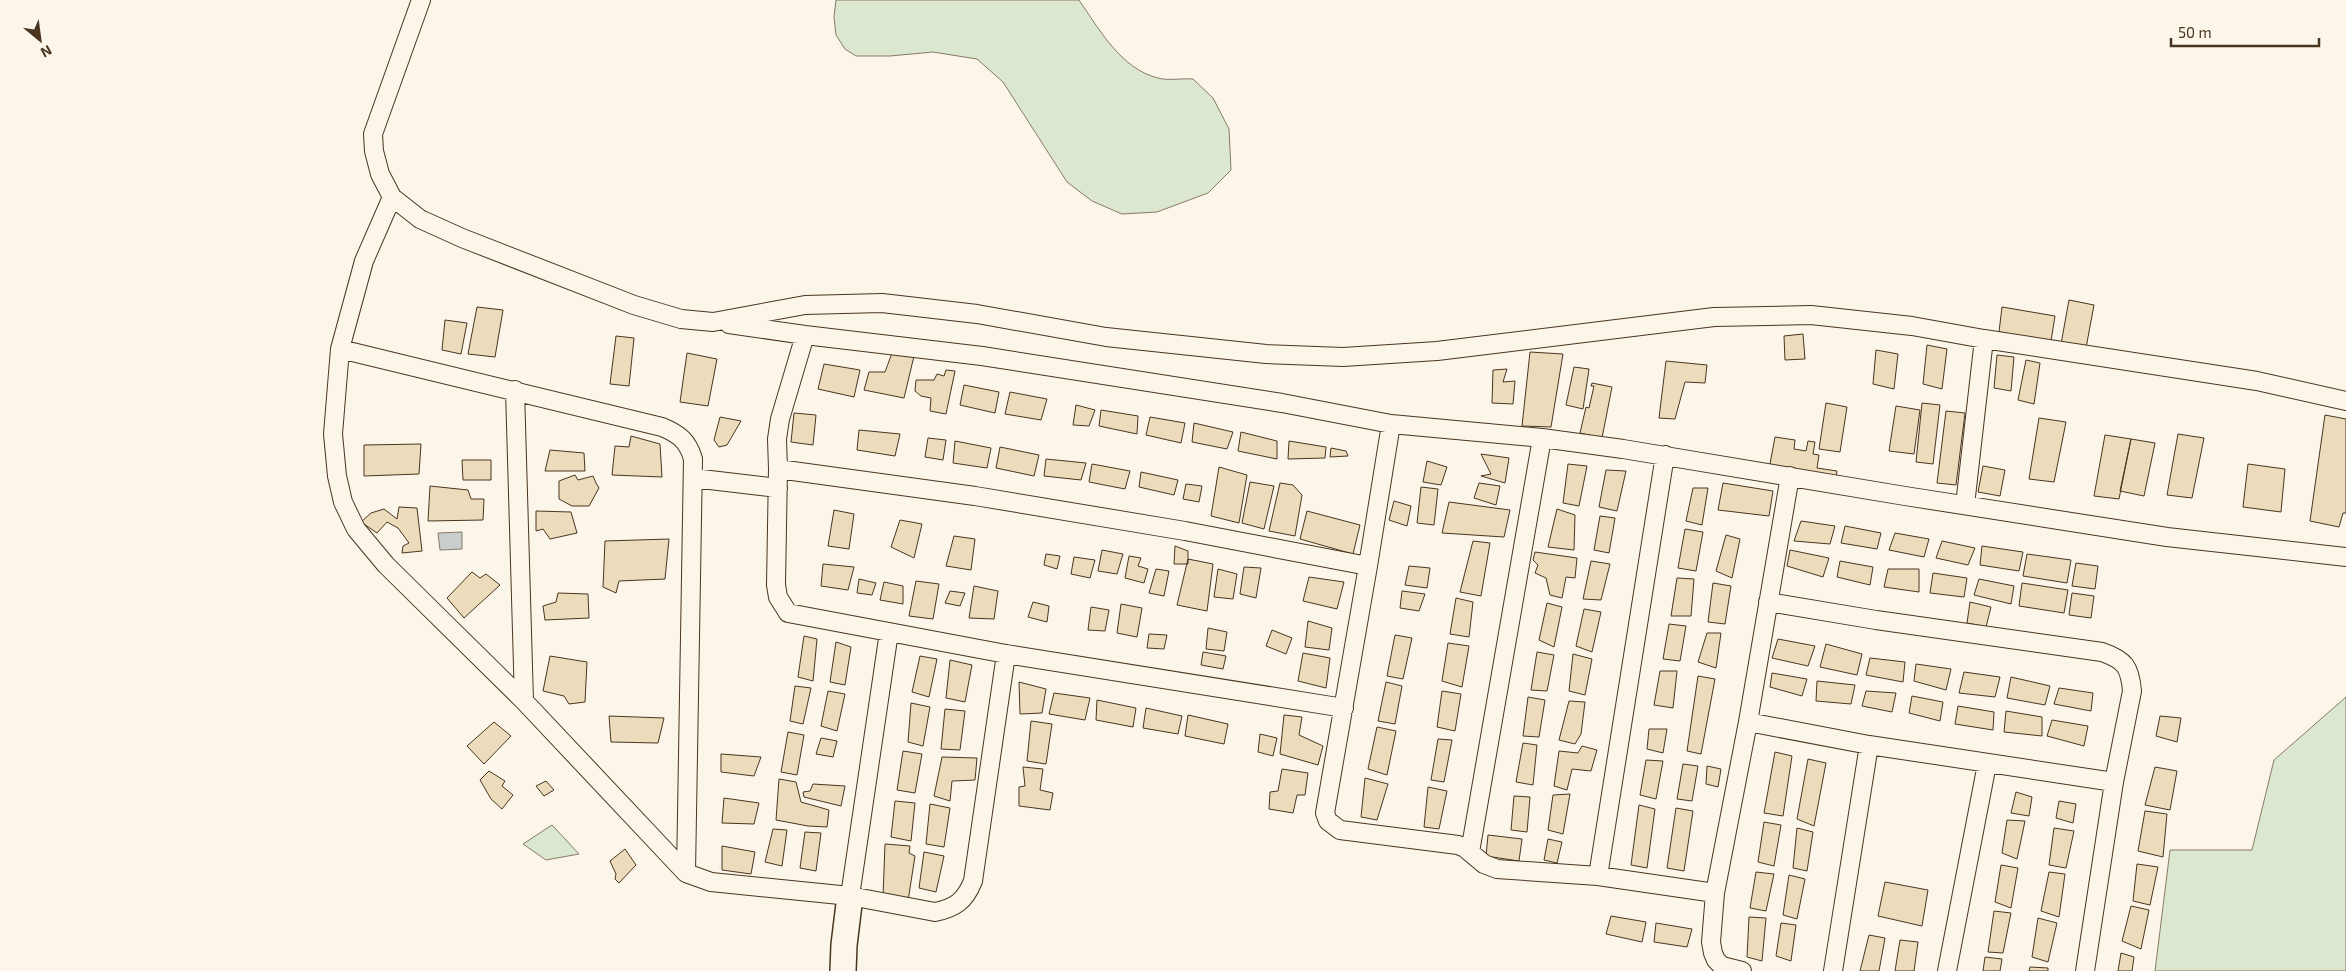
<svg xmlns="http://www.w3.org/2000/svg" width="2346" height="971" viewBox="0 0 2346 971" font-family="'Exo 2',sans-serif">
  <rect width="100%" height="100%" fill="#fbf6e9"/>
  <path fill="#dce7d0" stroke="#887966" d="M836,0H1079C1099,29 1121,69 1158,78C1168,81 1182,78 1193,79L1213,98L1229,129L1231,170L1208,193L1157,212L1122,214L1092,201L1067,182L1003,82L977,59L933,52L890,56H856L845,49L836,35L834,17Z
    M2346,697V971H2155L2170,850H2252L2274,760Z
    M552,825L579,854L546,860L523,844Z"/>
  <path fill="#c9cecd" stroke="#887966" d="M462,532V549L440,550L438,533Z"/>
  <path fill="#ecdcbc" stroke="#4a3520" d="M2069,300L2094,305L2086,348L2061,344Z
    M477,307L503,310L495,357L468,354Z
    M2002,307L2055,316L2051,341L1999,332Z
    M445,320L467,323L461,354L442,350Z
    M1803,334L1805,359L1785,360L1784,336Z
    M616,336L634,338L629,386L610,384Z
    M1927,345L1947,349L1942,389L1923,384Z
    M1876,350L1898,354L1894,389L1873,384Z
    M1530,352L1563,354L1551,427L1522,426Z
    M687,353L717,359L708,406L680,402Z
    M892,353L914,356L904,398L864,390L869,372H885Z
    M1997,355L2014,357L2011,391L1994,388Z
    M2026,360L2040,363L2034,404L2018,400Z
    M1666,361L1707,365L1705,383L1685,382L1675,419L1659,418Z
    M824,364L860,370L854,397L818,389Z
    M1574,367L1589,369L1583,409L1566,405Z
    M1507,369L1503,382L1515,381L1513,404L1492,403L1493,370Z
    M946,370L955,371L946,414L930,411L931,398L921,396L915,391L916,380H934L937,374L944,376Z
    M1592,383L1612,387L1602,438L1580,433L1586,407L1589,408L1594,386H1591Z
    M964,385L999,392L995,413L960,405Z
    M1010,392L1047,399L1041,420L1005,414Z
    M1826,403L1847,407L1840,452L1819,449Z
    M1922,403L1940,405L1933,464L1916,462Z
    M1076,405L1095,410L1089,426L1073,425Z
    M1896,406L1920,410L1914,454L1889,451Z
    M1101,410L1138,416L1137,434L1099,426Z
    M1946,411L1965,413L1956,485L1937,483Z
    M794,413L816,415L813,445L791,442Z
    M2325,415L2346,419V513H2343L2339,527L2310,521Z
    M720,417L741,421L727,445L719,447L714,440Z
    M1150,417L1185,423L1181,443L1146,435Z
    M2039,418L2066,422L2054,482L2029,479Z
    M1194,423L1233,432L1227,449L1192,442Z
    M859,430L900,434L895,456L857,450Z
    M1241,432L1277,441V459L1238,451Z
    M2178,434L2204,438L2192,498L2167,495Z
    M2105,435L2131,439L2119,499L2094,496Z
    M631,436L660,444L662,477L612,475L615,446L629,447Z
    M1775,437L1795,440L1794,449L1806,451L1808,441L1815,442L1813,454L1819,455L1817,468L1837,471L1835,484L1769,469Z
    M928,438L946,440L943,460L925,457Z
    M2131,439L2155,443L2144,496L2120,491Z
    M955,441L991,448L987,468L953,463Z
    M1289,441L1326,447L1325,458L1288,459Z
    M421,444L419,474L364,476V445Z
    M1000,447L1039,455L1034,476L996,468Z
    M1331,448L1346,451L1348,456L1330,457Z
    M550,450L584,453L585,471H545Z
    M1481,454L1509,458L1505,483L1481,476L1491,474Z
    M1046,459L1086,463L1081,480L1044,476Z
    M462,460H491V480H463Z
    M1427,461L1447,467L1441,485L1423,482Z
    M1092,464L1130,471L1125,489L1089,482Z
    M1568,464L1587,466L1579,506L1563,503Z
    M2248,464L2285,469L2281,512L2243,507Z
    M1983,466L2005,470L2000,496L1978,492Z
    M1219,467L1247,475L1239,523L1211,516Z
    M1606,470L1626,471L1617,511L1599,507Z
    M1141,472L1178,480L1174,495L1139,487Z
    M575,475L578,480L593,476L596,483L599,488L589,506H572L559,499V481Z
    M1250,482L1274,486L1264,529L1242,523Z
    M1280,483L1293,485L1302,495L1295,536L1269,531Z
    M1479,483L1500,486L1496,505L1474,498Z
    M1723,483L1773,491L1769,516L1718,510Z
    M1186,484L1202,486L1199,502L1183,499Z
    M430,486L468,490L471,499H484L483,520L428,521Z
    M1421,487L1438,489L1434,525L1417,523Z
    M1693,488H1708L1702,525L1686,521Z
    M1394,501L1411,506L1407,526L1389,520Z
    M1449,502L1510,510L1504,537L1442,533Z
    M399,507L417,508L422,551L402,553L403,546L409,543L398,528L387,522L377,533L361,522L371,513L384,509L397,519Z
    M1557,509L1575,515L1574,550L1548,547Z
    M834,510L854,514L849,549L828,546Z
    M536,511L571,512L577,533L550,539L543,529L536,531Z
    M1307,511L1360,525L1353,554L1300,539Z
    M1600,516L1615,518L1609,553L1594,550Z
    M900,520L922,524L914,558L891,547Z
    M1801,521L1835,526L1830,544L1794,541Z
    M1845,526L1881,533L1877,549L1841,543Z
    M1685,529L1703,532L1696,571L1678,568Z
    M1895,533L1929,539L1924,557L1889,550Z
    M1726,535L1740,539L1732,578L1716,571Z
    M954,536L975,539L971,570L946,566Z
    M669,539L665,579L619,581L616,593L603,587L605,541Z
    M1473,541L1490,543L1481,596L1460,592Z
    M1942,541L1975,548L1968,565L1936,558Z
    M1175,546L1188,551V564H1174Z
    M1982,546L2023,552L2019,571L1980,565Z
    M1102,550L1123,554L1117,574L1098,571Z
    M1790,550L1829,558L1823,577L1787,566Z
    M1535,552L1577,558L1575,578L1566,577L1562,598L1550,595L1546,578L1535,573L1538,565L1533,560Z
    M1046,554L1060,556L1057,569L1044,565Z
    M2027,554L2071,560L2067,583L2023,576Z
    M1129,556L1141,558L1138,566L1148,569L1144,583L1125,578Z
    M1074,557L1095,560L1090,578L1071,574Z
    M1188,559L1213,564L1207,611L1177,605Z
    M1591,561L1610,564L1601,600L1583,599Z
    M1840,561L1873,567L1870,585L1837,577Z
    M2076,563L2098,566L2095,589L2072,586Z
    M823,564L854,567L848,590L821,586Z
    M1409,566L1430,568L1427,588L1405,585Z
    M1244,567L1261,568L1256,598L1240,594Z
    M1156,569L1169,571L1164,596L1149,593Z
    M1218,569L1237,574L1233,599L1214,597Z
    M1888,569H1919V592L1884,587Z
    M472,572L480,578L486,574L500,585L464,618L447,598Z
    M1933,573L1967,578L1964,597L1930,593Z
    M1309,577L1344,582L1337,609L1303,601Z
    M1677,578L1694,579L1691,616H1671Z
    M859,579L876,583L872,595L857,593Z
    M1979,579L2014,586L2011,604L1974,595Z
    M916,581L939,584L933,619L909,616Z
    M884,582L903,586V604L880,600Z
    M1713,583L1731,586L1725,624L1708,622Z
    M2022,583L2068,590L2064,613L2019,606Z
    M974,586L998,591L994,619L969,618Z
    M950,591L965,593L960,606L945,603Z
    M1402,591L1425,594L1419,611L1400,608Z
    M558,593L588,594L589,618L545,620L543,606L556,602Z
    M2072,593L2094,596L2091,618L2069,615Z
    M1456,598L1473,602L1469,637L1450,634Z
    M1033,602L1049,606L1047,622L1028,617Z
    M1970,602L1991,607L1986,627L1967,623Z
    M1547,603L1562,607L1554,647L1539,640Z
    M1121,604L1142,608L1137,637L1117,633Z
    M1091,607L1109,610L1105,631L1088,630Z
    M1584,609L1601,612L1592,652L1576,646Z
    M1308,621L1332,628L1329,650L1305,647Z
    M1669,624L1686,626L1680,661L1663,659Z
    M1208,628L1227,632L1224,651L1206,649Z
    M1272,630L1292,638L1286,654L1266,646Z
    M1707,633H1721L1716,668L1698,662Z
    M1149,634L1167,635L1164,649L1147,648Z
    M1395,635L1412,638L1403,679L1387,676Z
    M804,636L817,639L813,681L798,677Z
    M1778,639L1815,646L1808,666L1772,658Z
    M836,642L851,647L845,685L830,682Z
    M1448,643L1469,646L1462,687L1442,681Z
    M1826,644L1862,654L1857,675L1820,667Z
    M1203,652L1226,656L1223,669L1201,665Z
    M1537,652L1554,655L1547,691L1531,690Z
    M1303,653L1330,658L1326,688L1298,681Z
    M1573,654L1592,659L1585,695L1569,691Z
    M550,656L587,662L585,702L569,704L564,696L543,691Z
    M920,656L937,659L929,697L912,692Z
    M1870,658L1905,662L1903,682L1866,675Z
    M950,660L972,665L965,702L946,698Z
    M1916,664L1951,669L1946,690L1914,681Z
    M1660,671H1677L1673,708L1654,705Z
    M1964,672L2000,677L1995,697L1959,693Z
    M1772,673L1807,679L1802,696L1770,687Z
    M1698,676L1715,679L1701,754L1687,751Z
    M2011,677L2050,686L2045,705L2007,698Z
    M1817,681L1855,685L1851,704L1816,701Z
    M1019,682L1046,689L1042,713L1020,714Z
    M1386,682L1402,686L1395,724L1378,721Z
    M795,686L811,688L803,724L790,721Z
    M2059,688L2093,693L2091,711L2054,704Z
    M828,691L845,694L837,731L821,726Z
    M1442,691L1461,694L1455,731L1437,727Z
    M1866,691L1896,693L1892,712L1862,706Z
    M1054,693L1090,698L1085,720L1049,714Z
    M1912,696L1943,702L1940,721L1909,713Z
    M1528,697L1545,700L1539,737L1523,736Z
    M1097,700L1136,708L1133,727L1096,720Z
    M1569,701L1585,702L1581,734L1575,744L1559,740Z
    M911,703L930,707L923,746L908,742Z
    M1958,706L1994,712L1993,730L1955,724Z
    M1146,708L1182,716L1178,734L1143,728Z
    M945,709L965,711L960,750L941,749Z
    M2006,711L2042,717V736L2004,732Z
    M1188,715L1228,724L1224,744L1185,736Z
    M1284,715L1302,717L1299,735L1323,746L1318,765L1280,754Z
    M609,716L664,718L658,743L611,742Z
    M2160,716L2181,718L2177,742L2156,736Z
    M2052,720L2088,726L2084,746L2047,736Z
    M1031,721L1052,724L1046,764L1027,761Z
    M494,722L511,736L484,764L467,746Z
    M1377,727L1396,731L1387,775L1368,769Z
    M1649,729H1667L1663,753L1647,749Z
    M788,732L804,735L797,775L781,772Z
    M1260,734L1277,738L1273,756L1258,752Z
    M821,738L837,741L833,757L816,754Z
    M1438,739L1452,740L1444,782L1431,780Z
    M1523,743L1537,745L1533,785L1516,782Z
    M1582,746L1597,750L1591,771L1572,769L1567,790L1554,786L1559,751L1578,753Z
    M903,751L922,754L915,793L897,790Z
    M1775,752L1792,756L1783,816L1764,813Z
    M721,754L761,757L754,776L721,772Z
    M942,757L977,758L975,780L952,781L950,801L934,796Z
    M1808,759L1826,763L1814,826L1797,819Z
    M1646,760L1663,761L1656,799L1640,795Z
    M1683,764L1698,766L1692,801L1677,799Z
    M1707,766L1721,769L1718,787L1706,784Z
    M1023,767L1043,769L1040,790L1053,793L1050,810L1019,806V787L1025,786Z
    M2155,767L2177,771L2170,810L2145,805Z
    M1282,769L1308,773L1305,795H1297L1293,813L1269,809L1270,792L1278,791Z
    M489,771L505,781L502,786L513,795L502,809L491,799L480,780Z
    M1365,778L1388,784L1377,820L1361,817Z
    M779,779L796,782L801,802L829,810L827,827L808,826L776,820Z
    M546,781L554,790L544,796L536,786Z
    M813,784L845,786L841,806L804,797L803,792L810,791Z
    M1428,787L1447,791L1439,829L1424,827Z
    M2016,792L2032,797L2029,816L2011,813Z
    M1570,794L1563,834L1548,830L1553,795Z
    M1514,796L1530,797L1527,832L1511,830Z
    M724,798L759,803L754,824L722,823Z
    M895,801L915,803L911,841L891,837Z
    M2059,801L2076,804L2073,823L2056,818Z
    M930,804L950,808L944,847L926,844Z
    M1639,805L1655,809L1647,868L1631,865Z
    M1676,808L1693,811L1684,871L1667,868Z
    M2145,811L2167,814L2163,857L2138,851Z
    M2007,820L2025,821L2017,859L2002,853Z
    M1764,822L1781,825L1774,866L1758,862Z
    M1797,828L1813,832L1807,871L1793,868Z
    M2054,828L2074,831L2066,868L2049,865Z
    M773,829L787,830L782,866L765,862Z
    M805,832L821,833L816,871L800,868Z
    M1488,835L1522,839L1519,861L1486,856Z
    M1548,839L1562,842L1557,863L1544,860Z
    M885,844L910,846L909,853L915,856L908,901L883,897Z
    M722,846L755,852L751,874L722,870Z
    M625,849L636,865L619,883L615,879L616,874L610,861Z
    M924,852L944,856L936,892L919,888Z
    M2137,864L2158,867L2150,905L2133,901Z
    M2001,865L2018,868L2011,908L1995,902Z
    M1756,872L1774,874L1766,911L1750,908Z
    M2049,872L2065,874L2059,917L2041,911Z
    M1789,875L1805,879L1797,919L1783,915Z
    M1885,882L1928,890L1922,926L1878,916Z
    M2131,906L2149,910L2141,949L2122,941Z
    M1994,911L2011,913L2003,953L1988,952Z
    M1611,916L1646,922L1642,942L1606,934Z
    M1749,917L1766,918L1762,961L1747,957Z
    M2038,918L2057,923L2048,962L2032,957Z
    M1656,923L1692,929L1687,947L1654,942Z
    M1781,923L1796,925L1791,961L1776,956Z
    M1869,935L1885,938L1879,971H1860Z
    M1900,940L1918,942L1914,971H1895Z
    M2121,953L2134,957L2132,971H2118Z
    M1985,957L2002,959L2000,971H1983Z
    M2030,967L2048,968V971H2029Z"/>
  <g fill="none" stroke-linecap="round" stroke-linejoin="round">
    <g stroke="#4a3520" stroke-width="20">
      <path id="street" d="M421,0L373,134L374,151L380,174L392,197L420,219L462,238L634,305L681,319L713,322L805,305L882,303L977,314L1106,337L1266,354L1343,357L1437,351L1714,317L1811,315L1912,326L1984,339L2257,381L2346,401
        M392,197L364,261L340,349L333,434L337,476L343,502L356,529L386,565L524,701L686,873L711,882L850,896L935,912C955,908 965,901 973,881L1006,654
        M729,324L805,335L982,356L1282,403L1391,424L1542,438L1623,449L1905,496L2167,537L2346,557
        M805,335L780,419L777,439L778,469L776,585L778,597L788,613L1006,654L1344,708
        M340,349L662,427C679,434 688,441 693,459L686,873
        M515,390L524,701
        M1391,424L1368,566L1325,813L1328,821L1340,830L1458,845L1465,848L1484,864L1497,869L1598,876L1715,893
        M778,469L975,496L1185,531L1368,566
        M693,478L778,488
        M1965,505L1984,339
        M1768,602L1876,620L2102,652C2125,660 2130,667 2132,691L2114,782L2085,971
        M1748,722L1869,745L2114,782
        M1470,852L1542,438
        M1598,876L1665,455
        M850,896L889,632
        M1742,971L1722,966L1716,960L1713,953L1711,942L1715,893L1748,722L1790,476
        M1833,971L1869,745
        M1947,971L1987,764"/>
    </g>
    <g stroke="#4a3520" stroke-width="28">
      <path id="secondary" d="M843,971L844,945L850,896"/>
    </g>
    <use href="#street" stroke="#fbf6e9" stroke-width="18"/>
    <use href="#secondary" stroke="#fbf6e9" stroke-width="25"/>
  </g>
  <g transform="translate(40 40) rotate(151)" stroke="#fbf6e9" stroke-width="4" paint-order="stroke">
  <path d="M0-4L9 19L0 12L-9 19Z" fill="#4a3520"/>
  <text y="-8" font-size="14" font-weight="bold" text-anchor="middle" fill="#4a3520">N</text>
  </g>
  <path d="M2171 38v8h148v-8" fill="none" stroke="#4a3520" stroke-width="2.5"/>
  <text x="2178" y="38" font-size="15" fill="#4a3520" stroke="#fbf6e9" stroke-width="4" paint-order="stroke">50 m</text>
</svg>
